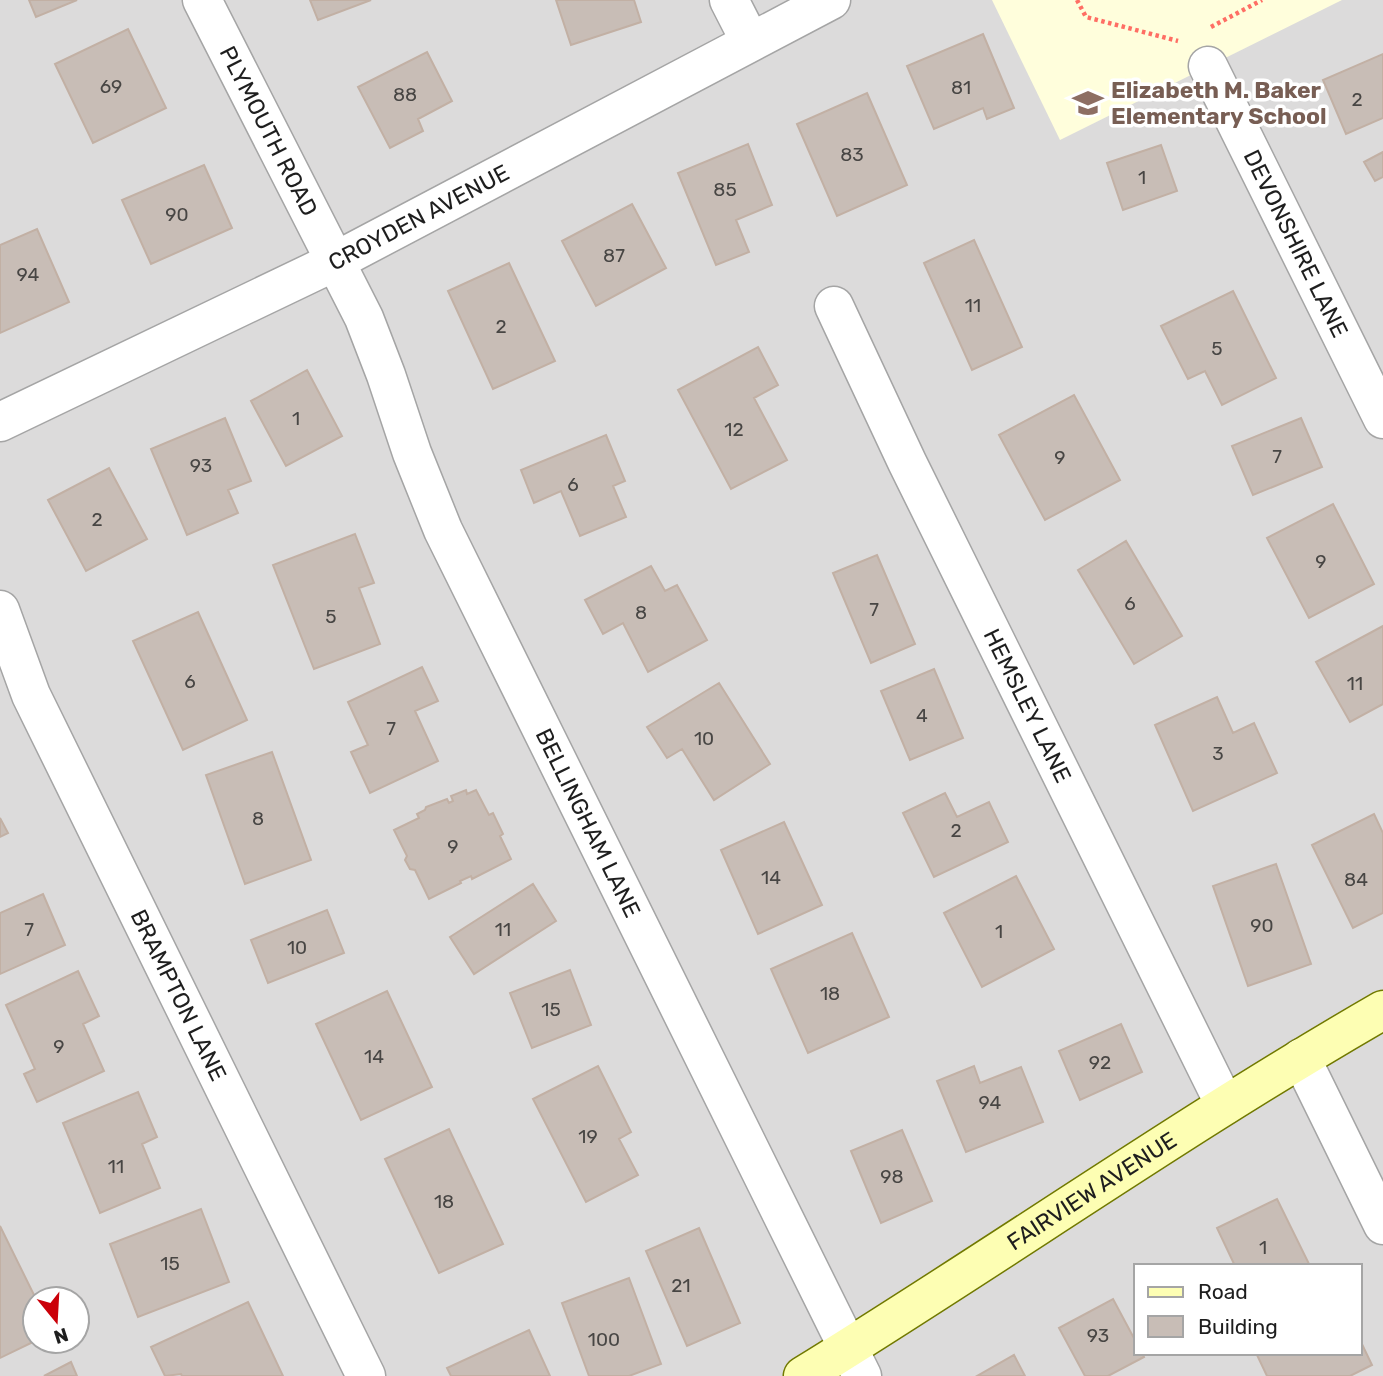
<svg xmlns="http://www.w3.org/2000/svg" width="1383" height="1376" viewBox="0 0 1383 1376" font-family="Rubik,sans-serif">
  <rect width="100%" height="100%" fill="#f0ebe3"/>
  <path fill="#dcdbdb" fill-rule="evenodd" d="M0,0H1383V1376H0ZM1136,1266H1360V1353H1136ZM35,1299H77V1341H35Z"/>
  <path fill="#fffedc" d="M992,0H1342L1060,140Z"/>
  <path fill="#c8bdb6" stroke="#c2b0a4" stroke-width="2" d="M29,0H77L36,17Z
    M310,0H371L318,20Z
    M556,0H634L641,22L571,45Z
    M128,29L166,108L93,143L55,64Z
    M983,34L1014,108L987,119L983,108L934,129L907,66Z
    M427,52L452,101L418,119L423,131L390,148L358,87Z
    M1383,54V118L1346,134L1323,80Z
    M867,93L907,185L837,216L797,124Z
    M748,144L772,205L736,220L749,252L716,265L678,173Z
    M1161,145L1177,191L1123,210L1107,163Z
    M1383,152V177L1375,181L1364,162Z
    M204,165L232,228L151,264L122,200Z
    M632,204L666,268L596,306L562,241Z
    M37,229L69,302L0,333V245Z
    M974,240L1022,347L972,370L924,263Z
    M509,263L555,361L493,389L448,291Z
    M1233,291L1276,378L1222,405L1205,371L1188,379L1161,326Z
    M758,347L778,385L754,398L787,460L731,489L678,390Z
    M307,370L342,436L286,466L251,401Z
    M1074,395L1120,480L1045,520L999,435Z
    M225,418L251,481L228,490L238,513L187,535L151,449Z
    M1301,418L1322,467L1253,495L1232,446Z
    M606,435L625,481L613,486L626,517L580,536L561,491L534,503L521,470Z
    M109,468L147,539L86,571L48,500Z
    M1333,504L1374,584L1309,618L1267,538Z
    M355,534L374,583L359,588L380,644L314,669L273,565Z
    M1126,541L1182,636L1134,664L1078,570Z
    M877,555L915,644L871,663L833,573Z
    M651,566L665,591L677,585L707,640L648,672L623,623L603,634L585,600Z
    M198,612L247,720L183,750L133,641Z
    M1383,626V704L1350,722L1316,662Z
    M422,667L438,701L415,711L438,761L370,793L351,752L368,745L348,702Z
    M934,669L963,738L910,760L881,691Z
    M719,683L770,764L714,800L682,749L667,758L647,727Z
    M1217,697L1233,733L1254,723L1277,773L1193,811L1155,725Z
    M272,752L311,860L245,884L206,775Z
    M466,790L467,794L476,790L489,815L493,813L503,834L500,836L511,859L472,879L471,876L460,881L461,883L429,899L415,870L410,869L405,860L407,856L394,830L419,818L417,814L425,810L426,807L447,799L449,803L453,801L451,796Z
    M945,793L957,817L989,802L1008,842L934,877L903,813Z
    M1374,814L1383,833V913L1353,928L1312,845Z
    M0,818L8,833L0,837Z
    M784,822L822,905L758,934L721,850Z
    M1276,864L1311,964L1248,986L1213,886Z
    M1016,876L1054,949L982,987L944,913Z
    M533,884L556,921L474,974L450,937Z
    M43,894L65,945L0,974V913Z
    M327,910L344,953L268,983L251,940Z
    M852,933L889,1017L808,1053L771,969Z
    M570,970L591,1025L532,1048L510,993Z
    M78,971L99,1016L83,1024L104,1071L37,1102L24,1074L35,1069L6,1005Z
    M387,991L432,1087L361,1120L316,1024Z
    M1121,1024L1142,1072L1080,1100L1059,1051Z
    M598,1066L631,1132L619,1139L638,1175L586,1202L533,1099Z
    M974,1066L980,1083L1021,1067L1043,1122L966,1152L937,1081Z
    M138,1092L157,1137L142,1144L160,1188L100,1213L63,1123Z
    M449,1129L503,1244L439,1273L385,1159Z
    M902,1130L932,1201L881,1223L851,1151Z
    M1277,1199L1310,1266H1235L1217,1228Z
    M201,1209L229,1282L138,1317L110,1244Z
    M0,1226L36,1299L35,1341L0,1358Z
    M699,1228L740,1323L687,1346L646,1251Z
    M629,1278L661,1364L629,1376H589L562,1303Z
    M1113,1299L1136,1342V1353H1142L1144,1357L1108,1376H1085L1059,1328Z
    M248,1302L283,1376H182L181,1374L165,1376L151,1347Z
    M529,1330L550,1376H451L447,1368Z
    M1360,1340L1372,1365L1350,1376H1267L1257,1355L1261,1353H1360Z
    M1014,1355L1025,1376H977Z
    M71,1362L77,1376H44Z"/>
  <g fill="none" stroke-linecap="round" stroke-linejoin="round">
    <g stroke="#a5a5a5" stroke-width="41">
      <g id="street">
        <path id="s1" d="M202,0L364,318L386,375L412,453L443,530L862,1376"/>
        <path d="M729,0L750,41"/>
        <path id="s2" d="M1208,66L1383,419"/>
        <path id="s3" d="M834,306L907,462L1225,1105"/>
        <path id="s4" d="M0,422L334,262L831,0"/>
        <path id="s5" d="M0,610L31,695L366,1376"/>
        <path d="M1301,1058L1383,1225"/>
      </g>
    </g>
    <g stroke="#717900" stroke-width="41">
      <g id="secondary">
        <path id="s6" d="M803,1376C998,1256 1185,1124 1383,1010"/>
      </g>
    </g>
    <path stroke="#ff6e64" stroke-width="4.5" stroke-dasharray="3.5 3.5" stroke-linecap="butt" d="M1077,0L1086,17L1178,41
      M1211,27L1262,0"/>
    <use href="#street" stroke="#fff" stroke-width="38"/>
    <use href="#secondary" stroke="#fdfeb3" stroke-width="38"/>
  </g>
  <defs>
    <g id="school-bare" transform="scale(2.415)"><path d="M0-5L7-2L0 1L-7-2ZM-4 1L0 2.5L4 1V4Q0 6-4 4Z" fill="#8d6e63" stroke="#fff" stroke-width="2.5" paint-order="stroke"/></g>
  </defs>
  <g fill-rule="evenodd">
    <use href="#school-bare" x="1088" y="103"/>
  </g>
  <g text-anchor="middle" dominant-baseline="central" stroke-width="7" stroke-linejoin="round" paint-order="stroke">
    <g font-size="19" fill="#484644">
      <text x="111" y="86">69</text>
      <text x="961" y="87">81</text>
      <text x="405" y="94">88</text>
      <text x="1357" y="99">2</text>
      <text x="852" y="154">83</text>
      <text x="1142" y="177">1</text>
      <text x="725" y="189">85</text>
      <text x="177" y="214">90</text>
      <text x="614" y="255">87</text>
      <text x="28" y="274">94</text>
      <text x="973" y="305">11</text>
      <text x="501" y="326">2</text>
      <text x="1217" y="348">5</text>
      <text x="296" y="418">1</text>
      <text x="734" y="429">12</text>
      <text x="1277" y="456">7</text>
      <text x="1060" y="457">9</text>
      <text x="201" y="465">93</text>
      <text x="573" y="484">6</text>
      <text x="97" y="519">2</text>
      <text x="1321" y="561">9</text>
      <text x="1130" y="603">6</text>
      <text x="874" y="609">7</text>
      <text x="641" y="612">8</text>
      <text x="331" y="616">5</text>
      <text x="190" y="681">6</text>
      <text x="1355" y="683">11</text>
      <text x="922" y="715">4</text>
      <text x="391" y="728">7</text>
      <text x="704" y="738">10</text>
      <text x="1218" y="753">3</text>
      <text x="258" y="818">8</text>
      <text x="956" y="830">2</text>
      <text x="453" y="846">9</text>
      <text x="771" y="877">14</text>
      <text x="1356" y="879">84</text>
      <text x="1262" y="925">90</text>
      <text x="29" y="929">7</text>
      <text x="503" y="929">11</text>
      <text x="999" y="931">1</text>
      <text x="297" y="947">10</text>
      <text x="830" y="993">18</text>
      <text x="551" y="1009">15</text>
      <text x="59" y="1046">9</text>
      <text x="374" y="1056">14</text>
      <text x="1100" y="1062">92</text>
      <text x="990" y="1102">94</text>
      <text x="588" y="1136">19</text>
      <text x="116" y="1166">11</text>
      <text x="892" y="1176">98</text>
      <text x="444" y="1201">18</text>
      <text x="1263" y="1247">1</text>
      <text x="170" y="1263">15</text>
      <text x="681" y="1285">21</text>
      <text x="1098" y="1335">93</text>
      <text x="604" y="1339">100</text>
    </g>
    <g font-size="23" font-weight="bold" fill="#785e54" stroke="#fff" text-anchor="start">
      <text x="1111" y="90">Elizabeth M. Baker<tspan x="1111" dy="26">Elementary School</tspan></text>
    </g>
    <g font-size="23" fill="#1e1e1e" stroke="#fff">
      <text stroke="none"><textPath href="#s1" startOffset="147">PLYMOUTH ROAD</textPath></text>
      <text stroke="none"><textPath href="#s4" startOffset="466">CROYDEN AVENUE</textPath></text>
      <text stroke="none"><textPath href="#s2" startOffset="198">DEVONSHIRE LANE</textPath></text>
      <text stroke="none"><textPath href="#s3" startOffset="444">HEMSLEY LANE</textPath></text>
      <text stroke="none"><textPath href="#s1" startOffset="910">BELLINGHAM LANE</textPath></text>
      <text stroke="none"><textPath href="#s5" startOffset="425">BRAMPTON LANE</textPath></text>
      <text stroke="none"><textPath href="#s6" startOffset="343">FAIRVIEW AVENUE</textPath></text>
    </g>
  </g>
  <rect x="1134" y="1264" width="228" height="91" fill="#ffffff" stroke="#a5a5a5" stroke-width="2"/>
  <rect x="1148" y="1287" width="35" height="10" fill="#fdfeb3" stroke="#a5a5a5" stroke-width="2"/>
  <text x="1198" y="1299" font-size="21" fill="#1e1e1e">Road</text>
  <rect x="1148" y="1316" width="35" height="21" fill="#c8bdb6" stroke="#a5a5a5" stroke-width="2"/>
  <text x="1198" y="1334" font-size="21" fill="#1e1e1e">Building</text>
  <g transform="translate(56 1320) rotate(162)"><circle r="33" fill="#ffffff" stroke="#a5a5a5" stroke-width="2"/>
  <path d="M0-5L12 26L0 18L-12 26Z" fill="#cb0009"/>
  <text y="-10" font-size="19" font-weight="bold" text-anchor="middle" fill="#1e1e1e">N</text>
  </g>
</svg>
